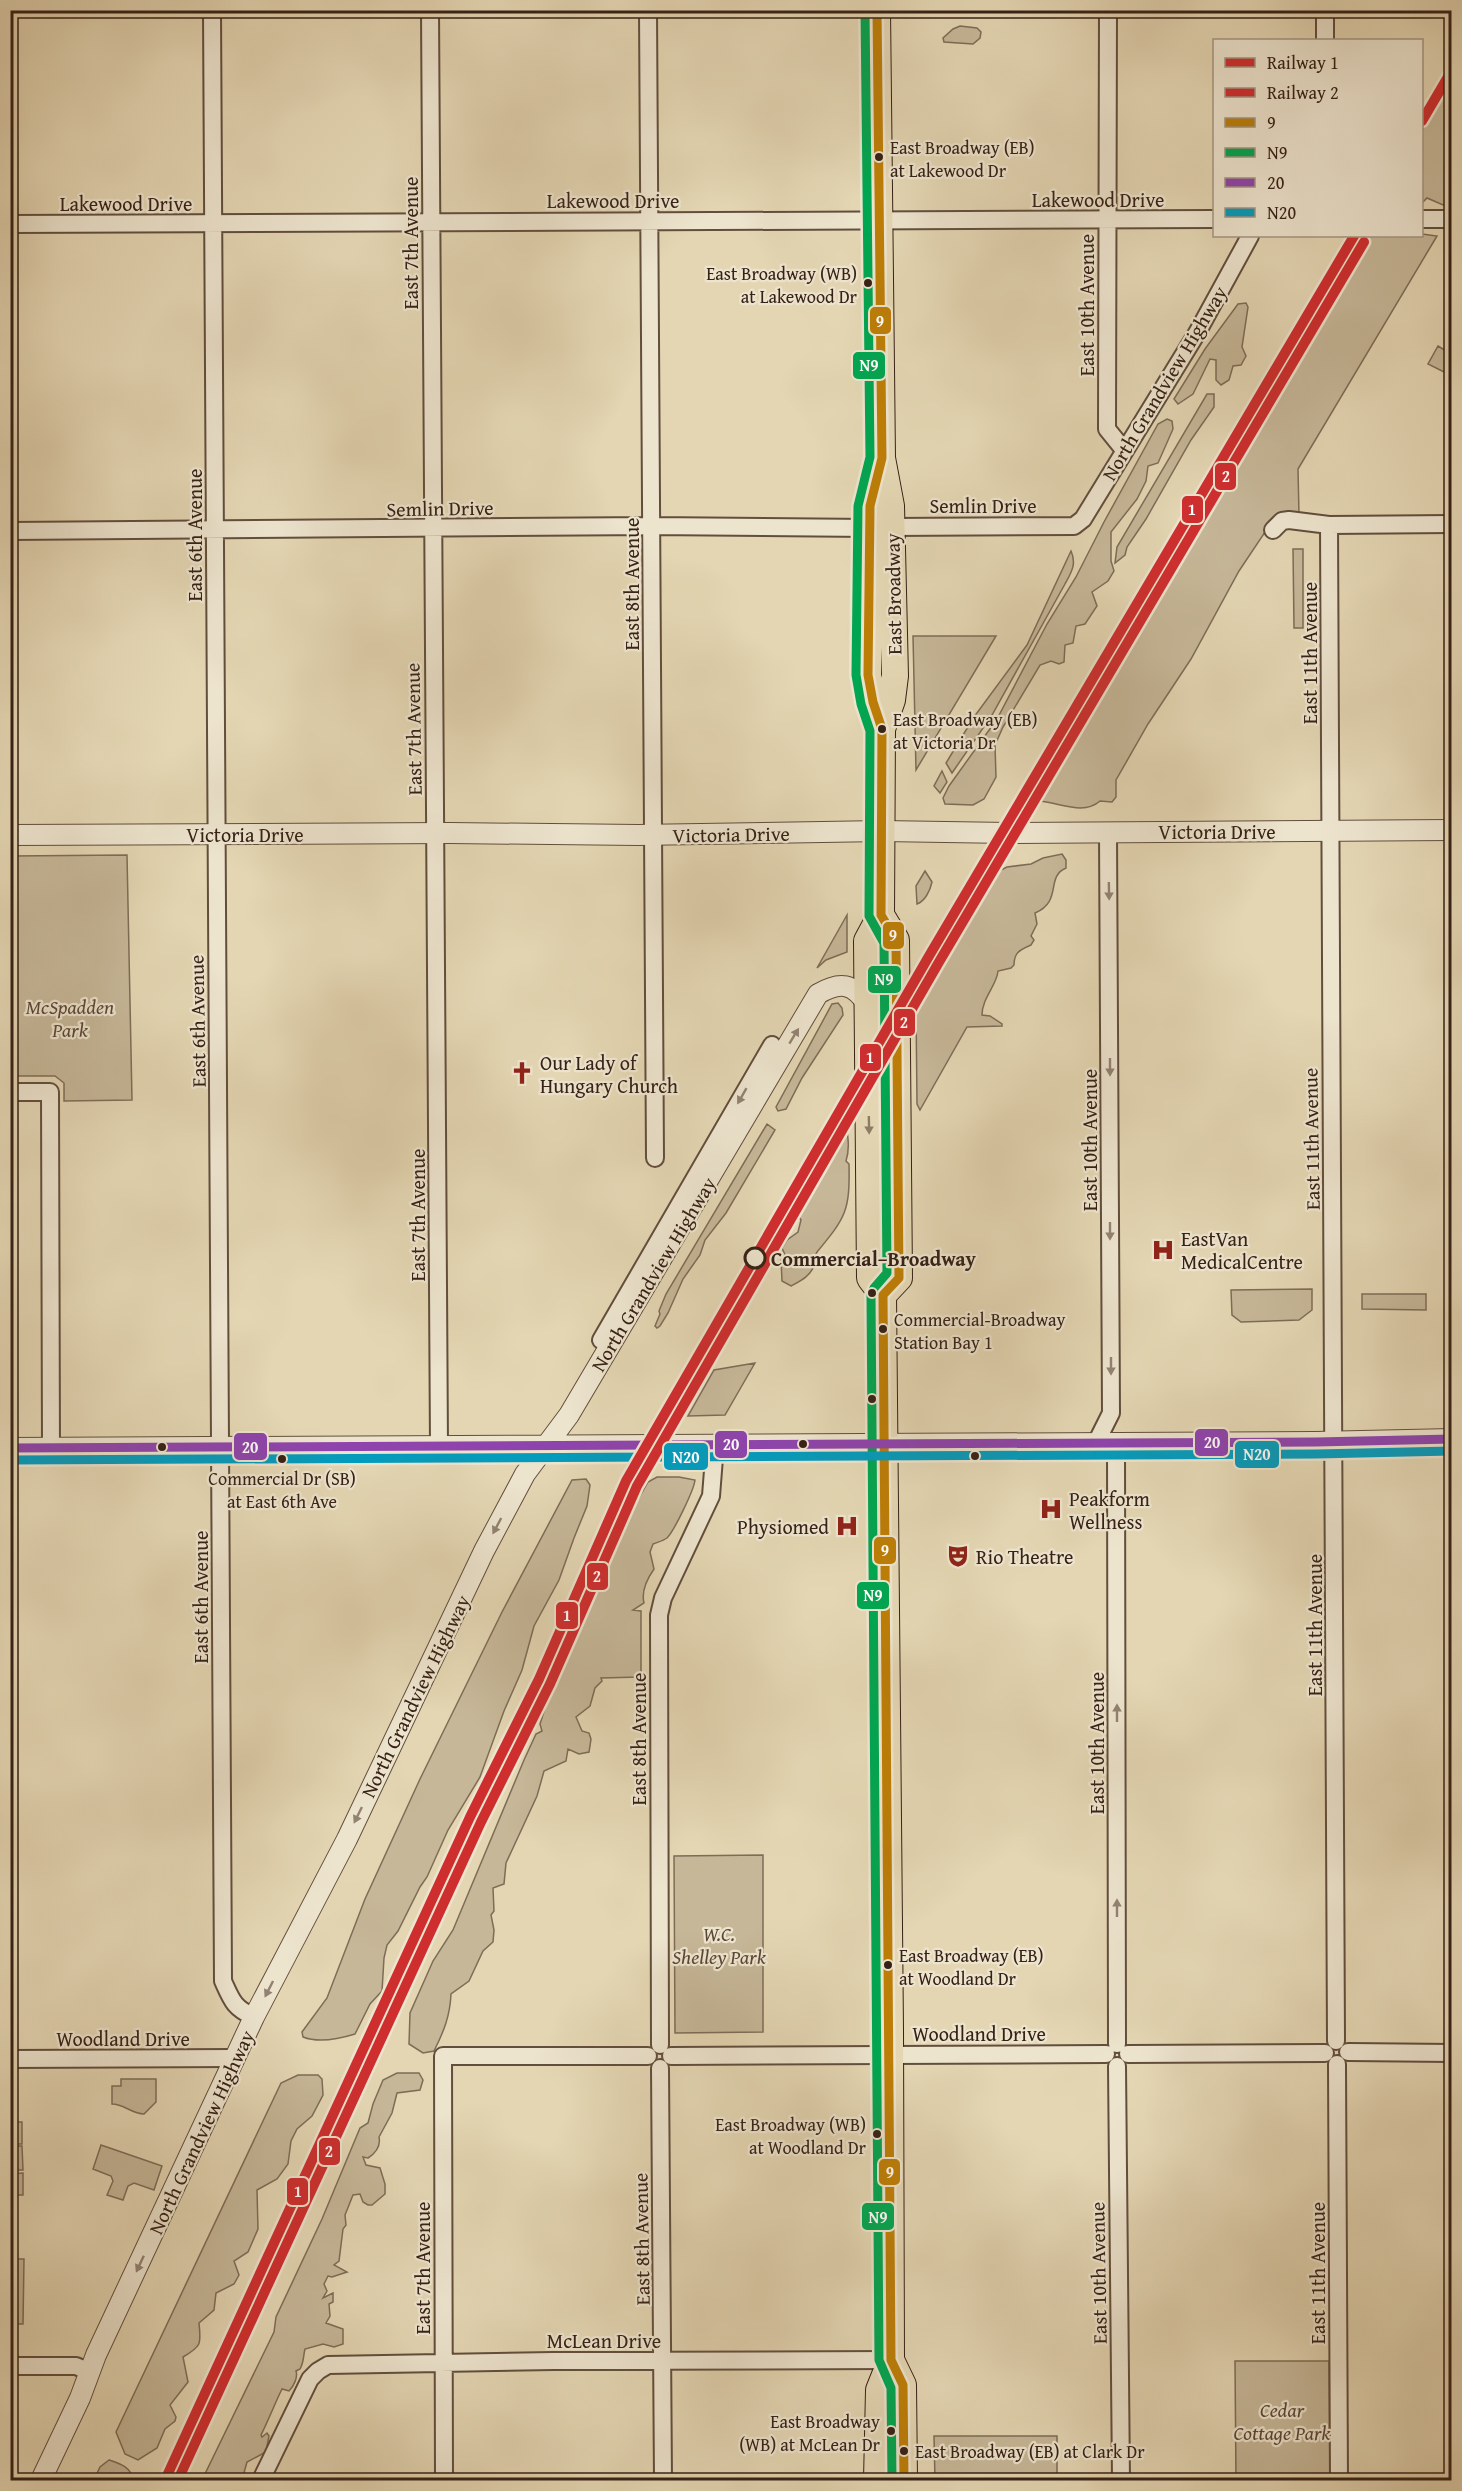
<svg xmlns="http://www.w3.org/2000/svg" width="1462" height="2491" viewBox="0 0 1462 2491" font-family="'Gentium Book Plus',serif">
  <rect width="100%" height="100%" fill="#e4d6b3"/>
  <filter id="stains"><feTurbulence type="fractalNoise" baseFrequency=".00333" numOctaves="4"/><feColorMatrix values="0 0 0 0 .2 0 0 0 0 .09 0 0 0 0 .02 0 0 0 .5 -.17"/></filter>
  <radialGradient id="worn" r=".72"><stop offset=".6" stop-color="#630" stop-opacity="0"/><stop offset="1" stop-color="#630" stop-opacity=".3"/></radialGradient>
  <path fill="#c6b798" stroke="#7e6c57" stroke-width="1.5" d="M960,26L977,28L981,32L980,38L973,44L944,42L943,38L953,29Z
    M1451,84V201L1443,205L1427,198L1422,203V130Z
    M1422,234L1437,236L1298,469L1299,514L1269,526L1239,571L1191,659L1148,724L1116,780V797L1112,802L1100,801C1083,816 1059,802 1038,801L1034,795L1335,277L1363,236Z
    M1246,303L1248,307L1242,347L1246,356L1241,365L1233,366L1229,380L1221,385L1216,380V360L1210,359L1193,394L1178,404L1174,399L1205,349L1238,304Z
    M1438,346L1451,354V372H1444L1428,364Z
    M1207,394H1214V407L1191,440L1146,519L1127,547L1125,555L1115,563L1117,547Z
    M1167,419L1172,421L1173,429L1158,463L1148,466L1146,481L1137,499L1111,532V561L1114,571L1108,581L1092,592L1097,606L1085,624L1076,626L1073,643L1065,645L1064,662L1059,664L1051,661L1040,665L1003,727L995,745L996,777L984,799L973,805L945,804L943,798L949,786L997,719L1047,624L1076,577L1104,522L1158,424Z
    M1293,549H1303V628H1294Z
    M1071,551C1077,564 1071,573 1065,584L992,715L952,773L946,763L974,717L1027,645Z
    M913,636H996L916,770Z
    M942,771L947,782L940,793L934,786Z
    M1062,854L1066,860V868C1045,877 1063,901 1035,913L1037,924L1031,936L1034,940L1031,945C1020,950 1014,952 1014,965L1011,968L998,971C997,985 982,998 982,1015L990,1016L1002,1024V1026L967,1027L920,1110L917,1104L916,1006L919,994L991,875L1007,867L1031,864L1043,858Z
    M127,855L132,1100L64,1101V1083L55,1076H11V856Z
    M925,871L932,882C930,891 925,901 917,904L916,886Z
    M847,915V952L826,960L817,968Z
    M838,1003L842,1008L843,1015L802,1078L786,1109L778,1111L776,1107L832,1004Z
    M767,1124L775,1130L726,1213L705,1240L700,1255L683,1279L668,1313L660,1326L657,1328L655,1326L660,1314L659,1311L666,1294Z
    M843,1124H846C848,1137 850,1149 846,1161L849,1164C850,1211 846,1217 817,1252C814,1257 815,1260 814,1265C811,1276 800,1281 791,1286L782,1281L781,1260L785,1255L782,1248L787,1240L798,1232L801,1220L792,1206C800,1179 815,1158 837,1140L838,1129Z
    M1312,1289V1310L1299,1320L1241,1322L1232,1315L1231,1290Z
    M1362,1294H1426V1310L1362,1309Z
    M755,1363L725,1415L688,1416L714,1370Z
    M657,1477H679L695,1480C694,1490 674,1531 667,1538C663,1541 658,1542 653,1544L650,1552L654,1569C647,1579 641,1591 644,1603L633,1610L641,1611V1677L601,1678L602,1681L595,1688L590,1706L576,1717L582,1731L589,1733L591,1739L589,1752L579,1754L568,1749L566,1761L544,1771L537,1796L506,1863L504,1884L493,1888L494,1911L491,1915L494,1930L493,1942L483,1951L469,1981L451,1994C450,2016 444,2031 434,2051L423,2053L409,2044L410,2013L433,1961L453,1930L524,1760L536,1734L542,1731L540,1724L571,1625L585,1592L648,1482Z
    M586,1479L590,1485L587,1506L574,1538L559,1580L534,1626L522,1670L504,1711L480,1777L448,1830L427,1877L420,1887L398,1931L387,1945L384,1958L382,1991L370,2004L355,2034C339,2039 318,2043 303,2037L302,2032L327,1998L365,1899L420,1779L502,1612L572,1480Z
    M763,1855V2032L675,2033L674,1856Z
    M397,2073H419L423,2080L420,2090L397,2093L392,2113L379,2137C381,2147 376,2153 368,2158L363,2157L366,2165L380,2168L385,2184V2194L372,2205H368L363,2202L360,2194L353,2195L345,2215L346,2225L343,2229L339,2261L334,2265L347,2272L332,2277L328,2276L324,2284L327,2291L323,2298L333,2293V2302L329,2304L330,2316L326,2323L343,2329V2344L334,2347L323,2344L305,2349C303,2357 304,2362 300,2369L296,2371C298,2377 294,2386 289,2391L282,2389C275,2403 269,2419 261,2435L262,2437L267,2433L269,2436L266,2452L247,2462L242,2480H202L274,2332L276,2317L322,2219L360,2128L368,2123L373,2104L383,2080Z
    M298,2075H318L322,2079L323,2095L312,2116L297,2129L291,2141L288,2164L277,2179L257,2190L258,2229L248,2252L234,2261L239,2275L234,2284L216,2293L214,2310L199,2323C201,2344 202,2346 183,2357L188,2382L170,2405L176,2417L175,2421L165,2429L157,2448L138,2460L125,2454L116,2432L281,2083Z
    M121,2079H156V2102L144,2114C132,2114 124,2104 112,2104V2086H121Z
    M11,2122H22V2144H11Z
    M101,2145L162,2166L154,2190L134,2183L128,2186L123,2200L107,2195L113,2181L111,2176L93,2169Z
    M11,2146H22L23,2170H11Z
    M23,2173V2195H11V2174Z
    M11,2259H24L23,2324H11Z
    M1235,2361H1329L1330,2480H1236Z
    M934,2436H1057V2480H935Z
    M109,2460C121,2464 131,2467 133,2480H94L100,2467Z"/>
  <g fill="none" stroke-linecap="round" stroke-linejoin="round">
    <g stroke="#624e3d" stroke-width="20">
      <path id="minor" d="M212,10L223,1981C232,2001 234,2008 254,2017
        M430,10L439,1446
        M648,10L655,1158
        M1108,10L1107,429L1124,450
        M1325,40V10
        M1422,219H1452
        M10,224L1214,219
        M1329,525L1336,2041
        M891,527L1074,526L1083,519L1197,333L1250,236
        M1273,530L1282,521L1289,520L1329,525L1452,524
        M10,531L652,526L870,528
        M10,1092H50L51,1448
        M601,1340L772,1045
        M1096,1443L1111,1413L1108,833
        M1116,1443L1117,2044
        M660,2045L659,1615L663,1598L711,1496L715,1445
        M1348,2052L1452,2053
        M1128,2054L1325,2053
        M671,2056L1106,2054
        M10,2059L235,2058
        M1337,2064L1339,2480
        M1117,2066L1121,2480
        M660,2068L663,2480
        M10,2366H76L90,2372
        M261,2480L310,2379L318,2371L328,2365L553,2361L891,2360
        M444,2480L443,2056H648"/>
    </g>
    <g stroke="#624e3d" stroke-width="22">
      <path id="tertiary" d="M10,835L450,833L638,835L882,831L1009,833L1452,830
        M10,1448L1316,1442L1452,1439
        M41,2480L80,2398L96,2355L254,2017L347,1839L484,1551L525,1474L569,1415L818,994C840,981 853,983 867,1004"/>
    </g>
    <g stroke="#362116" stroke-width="28">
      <path id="primary" d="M879,467L870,506L868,675L873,702L882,729
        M881,915L896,940L899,1278L883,1295
        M891,2360L903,2385L904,2480
        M877,2480L879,2390L891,2360L890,2030L883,1295L870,1278L867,941L881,915L882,729L892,700L895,676L891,506L882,458L877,10"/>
    </g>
    <use href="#minor" stroke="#ede4ce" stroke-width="16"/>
    <use href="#tertiary" stroke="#ede4ce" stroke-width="20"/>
    <use href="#primary" stroke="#e4d6b3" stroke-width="26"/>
    <path stroke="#362116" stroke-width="4.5" stroke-dasharray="10 10" stroke-linecap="butt" d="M169,2480L188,2429"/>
    <g stroke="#ede4ce" stroke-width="14">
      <path id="bus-1" d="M877,10L882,458L870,506L868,675L873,702L882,729L881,915L896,940L899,1278L883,1295L891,2360L903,2385L904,2480"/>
    </g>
    <g stroke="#ede4ce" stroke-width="14">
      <path id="bus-2" d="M865,10L870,457L858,506L856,675L861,704L870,731L869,916L884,943L887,1273L874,1288L871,1295L879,2360L891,2388L892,2480"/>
    </g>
    <g stroke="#ede4ce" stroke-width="14">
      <path id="bus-3" d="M10,1448L1316,1442L1452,1439"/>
    </g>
    <g stroke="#ede4ce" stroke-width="14">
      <path id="bus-4" d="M10,1460L1316,1454L1452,1451"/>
    </g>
    <use href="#bus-1" stroke="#bd7e07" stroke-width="9"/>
    <use href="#bus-2" stroke="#00a651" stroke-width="9"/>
    <use href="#bus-3" stroke="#8e44ad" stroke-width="9"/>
    <use href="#bus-4" stroke="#059bbc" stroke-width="9"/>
    <g stroke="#ede4ce" stroke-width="15">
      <path id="rail-1" d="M1422,121L1452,70
        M165,2480L470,1817L539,1679L626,1481L929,956L1354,236"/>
    </g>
    <g stroke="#ede4ce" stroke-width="15">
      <path id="rail-2" d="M178,2480L481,1822L550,1684L637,1486L939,962L1364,242"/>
    </g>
    <use href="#rail-1" stroke="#cf2e2f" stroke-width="10"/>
    <use href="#rail-2" stroke="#cf2e2f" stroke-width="10"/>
  </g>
  <defs><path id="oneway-solid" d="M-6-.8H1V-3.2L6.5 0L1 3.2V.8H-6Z" transform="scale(1.5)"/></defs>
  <g fill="#928272">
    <use href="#oneway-solid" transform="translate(1109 891) rotate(89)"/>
    <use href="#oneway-solid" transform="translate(794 1036) rotate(-59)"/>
    <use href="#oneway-solid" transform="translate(1110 1067) rotate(90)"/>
    <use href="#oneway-solid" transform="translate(742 1096) rotate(120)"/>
    <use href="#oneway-solid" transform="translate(1110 1231) rotate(90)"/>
    <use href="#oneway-solid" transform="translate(1111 1366) rotate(90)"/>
    <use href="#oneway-solid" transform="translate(497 1526) rotate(118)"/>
    <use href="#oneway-solid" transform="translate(1117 1713) rotate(-90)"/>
    <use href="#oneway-solid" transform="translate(358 1815) rotate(116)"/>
    <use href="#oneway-solid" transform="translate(1117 1908) rotate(-90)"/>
    <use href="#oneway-solid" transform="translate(269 1989) rotate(117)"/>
    <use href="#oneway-solid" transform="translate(140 2264) rotate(115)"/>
  </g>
  <use fill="#8d7c64" href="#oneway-solid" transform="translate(869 1125) rotate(89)"/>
  <defs>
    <g id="church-bare" transform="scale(1.8)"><path d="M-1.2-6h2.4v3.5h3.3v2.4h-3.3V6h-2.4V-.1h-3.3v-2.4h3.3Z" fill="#8f2418" stroke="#ede4ce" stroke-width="2.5" paint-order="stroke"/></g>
    <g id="hospital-bare" transform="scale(1.8)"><path d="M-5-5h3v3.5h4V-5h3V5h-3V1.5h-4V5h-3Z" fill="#8f2418" stroke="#ede4ce" stroke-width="2.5" paint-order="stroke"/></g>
    <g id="theatre-bare" transform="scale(1.8)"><path d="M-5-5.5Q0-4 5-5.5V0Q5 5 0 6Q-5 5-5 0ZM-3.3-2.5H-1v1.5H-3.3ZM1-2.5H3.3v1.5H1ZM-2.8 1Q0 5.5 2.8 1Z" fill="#8f2418" stroke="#ede4ce" stroke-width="2.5" paint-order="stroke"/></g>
  </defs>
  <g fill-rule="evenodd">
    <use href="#church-bare" x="522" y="1073"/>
    <use href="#hospital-bare" x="1163" y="1250"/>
    <use href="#hospital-bare" x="1051" y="1509"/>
    <use href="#hospital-bare" x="847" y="1526"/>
    <use href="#theatre-bare" x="958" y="1556"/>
  </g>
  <g fill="#362116" stroke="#ede4ce" stroke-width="2">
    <circle cx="879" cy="157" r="5"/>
    <circle cx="868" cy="283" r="5"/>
    <circle cx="882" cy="729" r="5"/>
    <circle cx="872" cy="1293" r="5"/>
    <circle cx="883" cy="1329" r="5"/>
    <circle cx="872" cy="1399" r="5"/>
    <circle cx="803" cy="1444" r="5"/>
    <circle cx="162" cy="1447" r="5"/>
    <circle cx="975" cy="1456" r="5"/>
    <circle cx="282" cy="1459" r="5"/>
    <circle cx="888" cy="1965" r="5"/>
    <circle cx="877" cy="2134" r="5"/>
    <circle cx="891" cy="2431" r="5"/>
    <circle cx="904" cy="2451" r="5"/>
  </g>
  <circle fill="#ede4ce" stroke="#362116" stroke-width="3" cx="755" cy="1258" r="10"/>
  <g text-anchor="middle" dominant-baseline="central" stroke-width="4.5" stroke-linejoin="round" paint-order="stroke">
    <g font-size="18" fill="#362116" stroke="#ede4ce" text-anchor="start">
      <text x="890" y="147">East Broadway (EB)<tspan x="890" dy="23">at Lakewood Dr</tspan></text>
      <text x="857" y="273" text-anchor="end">East Broadway (WB)<tspan x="857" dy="23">at Lakewood Dr</tspan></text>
      <text x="893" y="719">East Broadway (EB)<tspan x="893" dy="23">at Victoria Dr</tspan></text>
      <text x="894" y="1319">Commercial-Broadway<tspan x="894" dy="23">Station Bay 1</tspan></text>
      <text x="282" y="1478" text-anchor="middle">Commercial Dr (SB)<tspan x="282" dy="23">at East 6th Ave</tspan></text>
      <text x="899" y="1955">East Broadway (EB)<tspan x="899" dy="23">at Woodland Dr</tspan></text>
      <text x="866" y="2124" text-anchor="end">East Broadway (WB)<tspan x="866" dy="23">at Woodland Dr</tspan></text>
      <text x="880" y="2421" text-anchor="end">East Broadway<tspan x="880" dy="23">(WB) at McLean Dr</tspan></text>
      <text x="915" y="2451">East Broadway (EB) at Clark Dr</text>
    </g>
    <g font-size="20" fill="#362116" stroke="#ede4ce">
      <text x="1098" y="199">Lakewood Drive</text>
      <text x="613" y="200">Lakewood Drive</text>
      <text x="126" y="203">Lakewood Drive</text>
      <text transform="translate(410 243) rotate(-90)">East 7th Avenue</text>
      <text transform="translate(1086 305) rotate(-90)">East 10th Avenue</text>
      <text transform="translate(1164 383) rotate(-59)">North Grandview Highway</text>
      <text x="983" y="505">Semlin Drive</text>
      <text transform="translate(440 508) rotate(-1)">Semlin Drive</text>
      <text transform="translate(194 535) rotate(-90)">East 6th Avenue</text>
      <text transform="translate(631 584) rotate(-90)">East 8th Avenue</text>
      <text transform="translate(893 594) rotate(-91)">East Broadway</text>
      <text transform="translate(1309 653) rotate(-90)">East 11th Avenue</text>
      <text transform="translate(413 729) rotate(-91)">East 7th Avenue</text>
      <text x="1217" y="831">Victoria Drive</text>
      <text x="245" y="834">Victoria Drive</text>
      <text transform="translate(731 834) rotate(-1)">Victoria Drive</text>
      <text transform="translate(197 1021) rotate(-91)">East 6th Avenue</text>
      <text transform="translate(1311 1139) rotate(-91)">East 11th Avenue</text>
      <text transform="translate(1089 1140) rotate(-90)">East 10th Avenue</text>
      <text transform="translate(417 1215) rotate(-90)">East 7th Avenue</text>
      <text transform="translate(653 1274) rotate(-59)">North Grandview Highway</text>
      <text transform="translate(200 1597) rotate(-90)">East 6th Avenue</text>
      <text transform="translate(1314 1625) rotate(-90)">East 11th Avenue</text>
      <text transform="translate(415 1696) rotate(-64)">North Grandview Highway</text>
      <text transform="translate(638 1739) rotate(-90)">East 8th Avenue</text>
      <text transform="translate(1096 1743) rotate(-90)">East 10th Avenue</text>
      <text x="979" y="2033">Woodland Drive</text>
      <text x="123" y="2038">Woodland Drive</text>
      <text transform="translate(201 2132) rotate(-65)">North Grandview Highway</text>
      <text transform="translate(641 2239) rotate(-91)">East 8th Avenue</text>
      <text transform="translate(422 2268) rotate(-90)">East 7th Avenue</text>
      <text transform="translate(1098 2273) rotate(-91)">East 10th Avenue</text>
      <text transform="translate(1317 2273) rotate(-90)">East 11th Avenue</text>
      <text x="604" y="2340">McLean Drive</text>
    </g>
    <g font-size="20" font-style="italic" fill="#5a4636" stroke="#ede4ce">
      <text x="70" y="1006">McSpadden<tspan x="70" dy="23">Park</tspan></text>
      <text x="719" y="1933">W.C.<tspan x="719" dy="23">Shelley Park</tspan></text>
      <text x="1282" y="2409">Cedar<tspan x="1282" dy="23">Cottage Park</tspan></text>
    </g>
    <g font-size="20" fill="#362116" stroke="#ede4ce" text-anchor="start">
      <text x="540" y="1062">Our Lady of<tspan x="540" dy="23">Hungary Church</tspan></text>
      <text x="1181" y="1238">EastVan<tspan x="1181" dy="23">MedicalCentre</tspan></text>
      <text x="1069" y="1498">Peakform<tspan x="1069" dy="23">Wellness</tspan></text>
      <text x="829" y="1526" text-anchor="end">Physiomed</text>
      <text x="976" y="1556">Rio Theatre</text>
    </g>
    <g font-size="20" font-weight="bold" fill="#362116" stroke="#ede4ce" text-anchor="start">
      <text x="771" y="1258">Commercial–Broadway</text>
    </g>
  </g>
  <g stroke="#ede4ce" stroke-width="2">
    <rect x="869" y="306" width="23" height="29" rx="6" fill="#bd7e07"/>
    <rect x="852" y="351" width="34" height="29" rx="6" fill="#00a651"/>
    <rect x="1214" y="462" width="23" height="29" rx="6" fill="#cf2e2f"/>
    <rect x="1181" y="495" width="23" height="29" rx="6" fill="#cf2e2f"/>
    <rect x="882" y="921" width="23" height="29" rx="6" fill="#bd7e07"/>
    <rect x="867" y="965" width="35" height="29" rx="6" fill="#00a651"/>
    <rect x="893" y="1008" width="23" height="29" rx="6" fill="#cf2e2f"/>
    <rect x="859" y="1043" width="23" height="29" rx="6" fill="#cf2e2f"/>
    <rect x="1194" y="1428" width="35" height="29" rx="6" fill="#8e44ad"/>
    <rect x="714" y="1430" width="34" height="29" rx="6" fill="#8e44ad"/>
    <rect x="233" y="1432" width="35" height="29" rx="6" fill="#8e44ad"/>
    <rect x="1234" y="1440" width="46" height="29" rx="6" fill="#059bbc"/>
    <rect x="663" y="1442" width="46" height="29" rx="6" fill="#059bbc"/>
    <rect x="873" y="1536" width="24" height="29" rx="6" fill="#bd7e07"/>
    <rect x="586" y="1562" width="23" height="29" rx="6" fill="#cf2e2f"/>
    <rect x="856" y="1581" width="34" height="29" rx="6" fill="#00a651"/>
    <rect x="555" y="1601" width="24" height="29" rx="6" fill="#cf2e2f"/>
    <rect x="318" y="2137" width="23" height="29" rx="6" fill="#cf2e2f"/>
    <rect x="878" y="2158" width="23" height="28" rx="6" fill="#bd7e07"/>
    <rect x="286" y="2177" width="23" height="29" rx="6" fill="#cf2e2f"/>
    <rect x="861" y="2202" width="34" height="29" rx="6" fill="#00a651"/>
  </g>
  <g font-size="16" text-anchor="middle" font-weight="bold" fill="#fff">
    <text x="880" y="327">9</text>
    <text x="869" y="371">N9</text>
    <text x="1226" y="482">2</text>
    <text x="1192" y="515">1</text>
    <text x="893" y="941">9</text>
    <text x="884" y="985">N9</text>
    <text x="904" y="1028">2</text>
    <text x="870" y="1063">1</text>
    <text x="1212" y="1448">20</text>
    <text x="731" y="1450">20</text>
    <text x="250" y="1453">20</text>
    <text x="1257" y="1460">N20</text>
    <text x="686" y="1463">N20</text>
    <text x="885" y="1556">9</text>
    <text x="597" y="1582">2</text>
    <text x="873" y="1601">N9</text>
    <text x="567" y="1621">1</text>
    <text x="329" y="2157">2</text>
    <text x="890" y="2178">9</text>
    <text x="298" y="2197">1</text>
    <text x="878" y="2223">N9</text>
  </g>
  <rect width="1462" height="2491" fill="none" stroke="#e4d6b3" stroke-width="36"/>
  <rect x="12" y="12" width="1438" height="2467" fill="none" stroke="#362116" stroke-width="3"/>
  <rect x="18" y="18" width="1426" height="2455" fill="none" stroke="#362116" stroke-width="1.5"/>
  <rect x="1213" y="39" width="210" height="198" fill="#ede4ce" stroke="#a49684" stroke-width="1.5"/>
  <rect x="1225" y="58" width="30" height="9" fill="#cf2e2f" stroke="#a49684" stroke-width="1.5"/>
  <text x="1267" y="69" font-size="18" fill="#362116">Railway 1</text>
  <rect x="1225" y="88" width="30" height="9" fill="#cf2e2f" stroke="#a49684" stroke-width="1.5"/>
  <text x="1267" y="99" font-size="18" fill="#362116">Railway 2</text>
  <rect x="1225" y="118" width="30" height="9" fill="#bd7e07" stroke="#a49684" stroke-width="1.5"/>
  <text x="1267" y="129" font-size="18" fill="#362116">9</text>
  <rect x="1225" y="148" width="30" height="9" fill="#00a651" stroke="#a49684" stroke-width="1.5"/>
  <text x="1267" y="159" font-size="18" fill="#362116">N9</text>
  <rect x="1225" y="178" width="30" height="9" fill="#8e44ad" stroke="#a49684" stroke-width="1.5"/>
  <text x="1267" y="189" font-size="18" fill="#362116">20</text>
  <rect x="1225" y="208" width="30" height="9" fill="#059bbc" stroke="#a49684" stroke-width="1.5"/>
  <text x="1267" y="219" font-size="18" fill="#362116">N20</text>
  <rect width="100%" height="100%" filter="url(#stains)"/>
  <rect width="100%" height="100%" fill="url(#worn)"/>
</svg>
